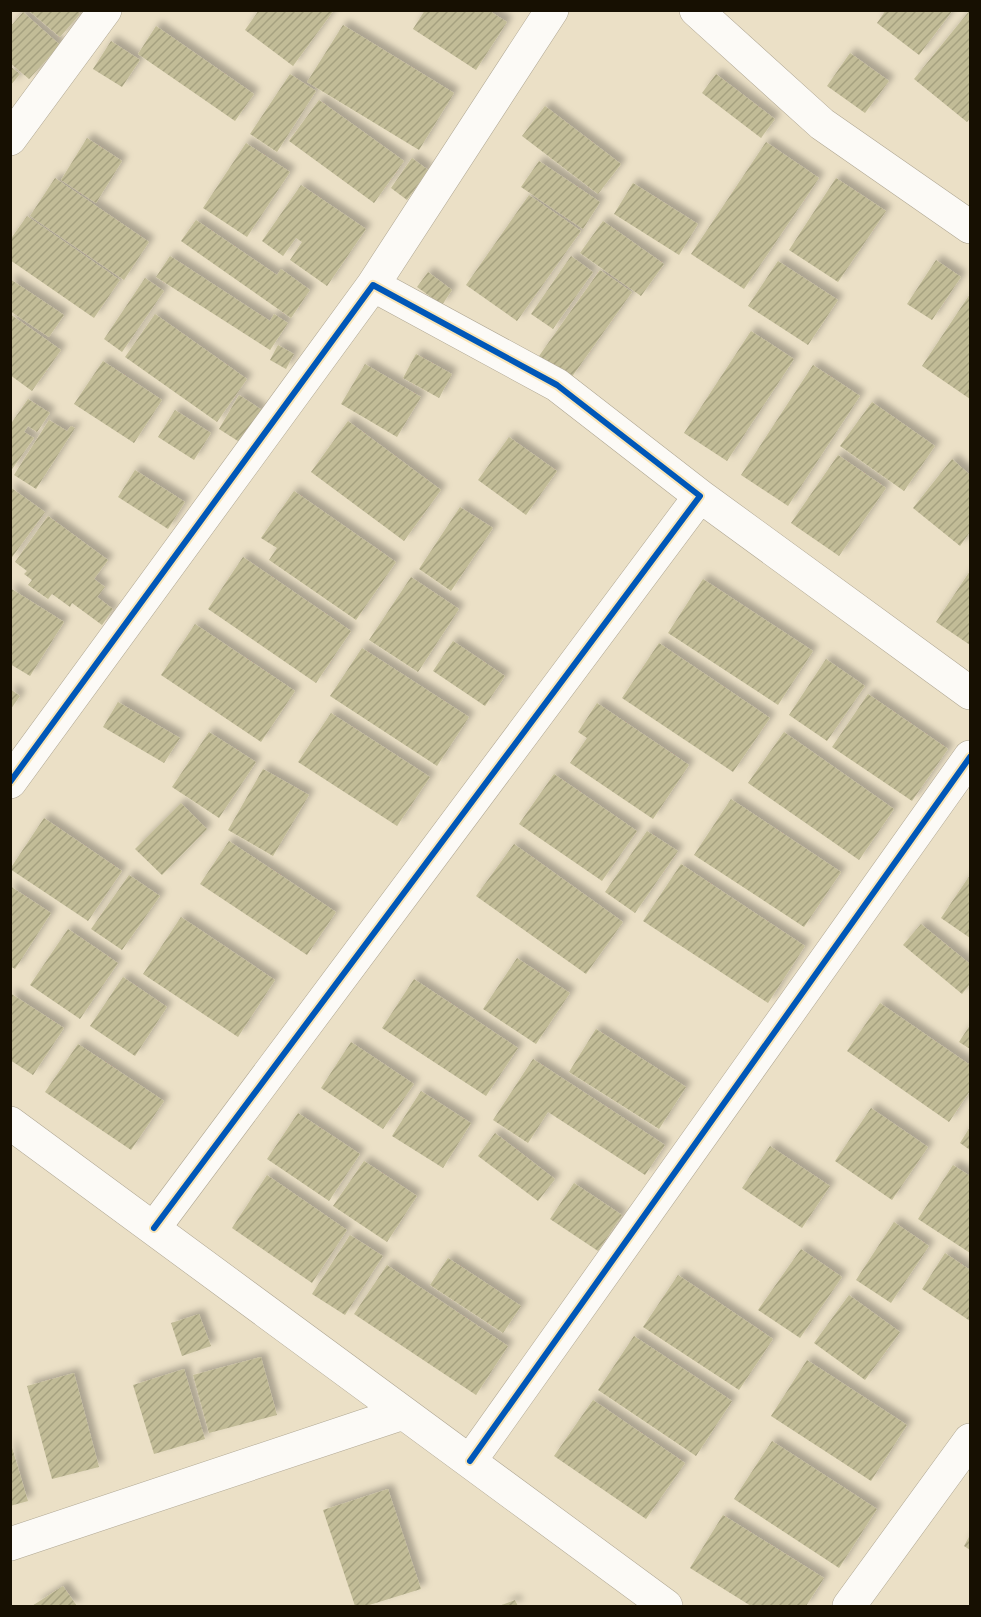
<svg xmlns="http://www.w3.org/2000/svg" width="981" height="1617" viewBox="0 0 981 1617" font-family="Ubuntu,sans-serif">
  <defs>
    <pattern id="building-hatch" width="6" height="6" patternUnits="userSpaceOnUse" patternTransform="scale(1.5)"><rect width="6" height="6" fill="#c2bc97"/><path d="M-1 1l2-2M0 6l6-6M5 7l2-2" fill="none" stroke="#a6a180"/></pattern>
    <filter id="shadow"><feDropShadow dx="5.5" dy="-5.5" stdDeviation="3" flood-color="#0004"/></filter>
  </defs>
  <rect width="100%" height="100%" fill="#ebe0c6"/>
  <path fill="url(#building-hatch)" filter="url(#shadow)" d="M28,10H77L80,14L60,37Z
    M259,10H334L293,66L245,30Z
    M425,10H488L507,22L476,70L413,29Z
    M886,10H953L919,55L877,23Z
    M970,10V118L967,122L914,79Z
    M23,12L60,45L29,79L10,63V27Z
    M343,25L454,93L419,150L307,82Z
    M156,26L254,94L235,121L138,54Z
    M111,41L140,60L122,87L93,69Z
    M850,53L889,81L865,113L827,86Z
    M10,66L20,74L10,86Z
    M290,74L316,91L277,152L250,134Z
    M716,74L775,119L761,138L702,93Z
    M319,100L404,161L374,203L289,141Z
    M545,106L621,164L598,194L522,136Z
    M87,138L122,161L96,203L61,180Z
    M766,142L819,178L744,289L691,254Z
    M246,143L290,172L247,237L203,208Z
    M412,158L428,170L407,200L391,188Z
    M539,161L600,202L583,229L521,187Z
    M55,178L149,242L124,280L30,216Z
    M836,178L886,211L838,282L789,250Z
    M633,183L698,224L679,255L614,214Z
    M301,185L366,229L327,286L290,260L302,242L296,238L283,256L262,241Z
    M529,195L581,231L517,321L466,285Z
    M27,216L120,280L94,318L10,260V240Z
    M196,220L277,275L281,269L310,290L291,318L181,241Z
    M603,221L664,264L641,296L580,253Z
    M170,256L270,321L274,314L288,323L270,350L156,277Z
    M571,256L593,272L553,329L531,314Z
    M936,260L961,277L932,320L907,304Z
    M778,261L838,300L808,345L748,306Z
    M600,270L632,292L571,378L539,356Z
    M428,272L452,290L442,305L417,287Z
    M145,278L164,291L122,352L104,339Z
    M10,279L64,315L49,337L10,311Z
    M970,294V399L922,366Z
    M10,314L61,350L32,391L10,375Z
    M155,314L247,379L217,422L125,357Z
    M751,331L794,359L727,461L684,433Z
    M278,345L294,354L286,369L270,360Z
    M416,354L452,374L439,398L403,378Z
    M103,361L162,400L134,443L74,404Z
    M365,364L421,397L397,437L341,404Z
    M813,365L860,396L788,506L741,475Z
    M239,395L262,410L241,443L219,429Z
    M28,399L50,413L37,432L28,426L24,432L34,438L10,472V425Z
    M872,402L935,446L904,491L840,446Z
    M175,410L211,433L194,460L158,437Z
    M49,420L67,431L71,426L75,428L36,489L14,475Z
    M348,421L441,490L404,541L311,472Z
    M509,437L557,471L526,515L478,480Z
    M838,455L886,488L839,556L791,523Z
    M952,459L970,475V532L960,546L913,508Z
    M135,470L185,502L168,529L118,497Z
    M10,487L45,512L10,560Z
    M294,491L396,562L356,620L269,560L277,548L261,538Z
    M460,507L493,528L451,591L419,569Z
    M48,516L108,560L94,579L105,587L97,597L113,609L102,625L72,603L70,607L52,594L48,599L28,585L32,580L24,574L27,571L15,562Z
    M243,557L351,631L316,683L208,609Z
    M970,571V645L936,622Z
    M411,577L459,609L418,672L369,640Z
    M703,579L813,651L778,705L668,633Z
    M10,588L64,622L30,676L10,664Z
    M195,624L295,691L261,742L161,675Z
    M453,641L505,676L485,706L433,671Z
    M659,643L770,718L733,772L622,698Z
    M362,648L469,717L437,766L330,696Z
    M826,659L865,686L827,741L789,715Z
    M10,689L20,696L10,710Z
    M868,694L948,749L912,801L832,747Z
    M118,702L180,738L164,763L103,727Z
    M597,703L689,765L653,819L570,763L587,738L578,732Z
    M331,713L430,777L397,826L298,762Z
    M209,732L256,762L219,818L172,787Z
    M784,732L894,809L859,860L748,783Z
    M263,769L309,795L273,856L228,830Z
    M554,774L637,831L602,881L519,824Z
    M731,799L841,872L804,927L694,855Z
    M181,803L207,829L162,875L135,849Z
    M44,818L122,871L88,921L10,869Z
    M647,831L678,851L635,913L605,892Z
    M229,841L336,912L307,955L200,884Z
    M514,844L623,922L586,974L476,896Z
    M681,864L805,946L768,1003L643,921Z
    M129,875L160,896L122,950L91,929Z
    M970,875V938L941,918Z
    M10,886L51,913L15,969L10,966Z
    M181,917L275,980L238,1037L143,974Z
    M921,924L970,964V984L962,994L903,945Z
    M68,929L118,963L80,1019L30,985Z
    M517,958L570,993L536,1044L483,1009Z
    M123,977L167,1007L135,1056L90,1026Z
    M414,979L518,1048L486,1096L382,1028Z
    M10,993L64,1028L33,1075L10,1060Z
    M880,1003L970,1065V1091L949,1122L847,1051Z
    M970,1025V1049L959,1042Z
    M596,1029L686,1087L659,1129L569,1072Z
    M351,1042L414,1084L383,1129L321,1088Z
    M78,1044L164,1101L131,1150L45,1092Z
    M533,1059L665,1145L645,1175L548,1112L528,1143L493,1120Z
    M421,1091L471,1123L443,1168L392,1136Z
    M871,1108L928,1147L892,1200L835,1161Z
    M298,1113L360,1154L329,1201L267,1159Z
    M970,1127V1150L960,1143Z
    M495,1133L555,1179L538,1201L478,1156Z
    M770,1146L830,1186L802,1228L742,1188Z
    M364,1161L417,1196L387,1242L333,1206Z
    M953,1165L970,1176V1253L918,1219Z
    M267,1175L347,1230L312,1283L232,1228Z
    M574,1183L622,1215L598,1251L550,1219Z
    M894,1222L929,1246L891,1303L856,1280Z
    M350,1235L383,1256L345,1315L312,1294Z
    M801,1249L842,1277L800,1338L758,1310Z
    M945,1253L970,1270V1321L922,1289Z
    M448,1258L521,1306L503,1333L430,1285Z
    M387,1265L508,1346L476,1395L354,1314Z
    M678,1275L773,1339L739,1390L643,1327Z
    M849,1295L900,1332L865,1380L814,1343Z
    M199,1314L211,1346L182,1356L171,1323Z
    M634,1336L732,1401L696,1456L598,1390Z
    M261,1357L277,1415L209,1433L193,1375Z
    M807,1360L907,1425L871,1481L771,1416Z
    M184,1369L205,1439L154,1454L133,1385Z
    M74,1373L99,1467L52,1479L27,1386Z
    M593,1400L685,1463L646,1519L554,1456Z
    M10,1441L28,1501L10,1506Z
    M772,1441L877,1509L839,1568L734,1499Z
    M388,1489L421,1589L366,1606H355L323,1510Z
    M723,1515L824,1578L806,1606H751L690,1568Z
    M970,1535V1550L964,1546Z
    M63,1586L77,1606H32Z
    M515,1600L518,1606H499Z"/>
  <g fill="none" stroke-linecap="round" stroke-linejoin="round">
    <g stroke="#afa692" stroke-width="34">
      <path id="minor" d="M696,10L822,124L970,227
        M10,139L105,10
        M373,285L552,10
        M700,496L970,693
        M10,782L373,285L557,385L700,496L154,1228
        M10,1123L666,1606
        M470,1461L970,757
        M10,1544L403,1413
        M849,1606L970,1440"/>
    </g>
    <use href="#minor" stroke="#fcfaf6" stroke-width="33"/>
    <g stroke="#fae6b7" stroke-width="10">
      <path id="cycleway" d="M10,782L373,285L557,385L700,496L154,1228
        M470,1461L970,757"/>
    </g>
    <use href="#cycleway" stroke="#0057b8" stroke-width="6"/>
  </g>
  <rect width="981" height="1617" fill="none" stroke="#171002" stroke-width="24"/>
</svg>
